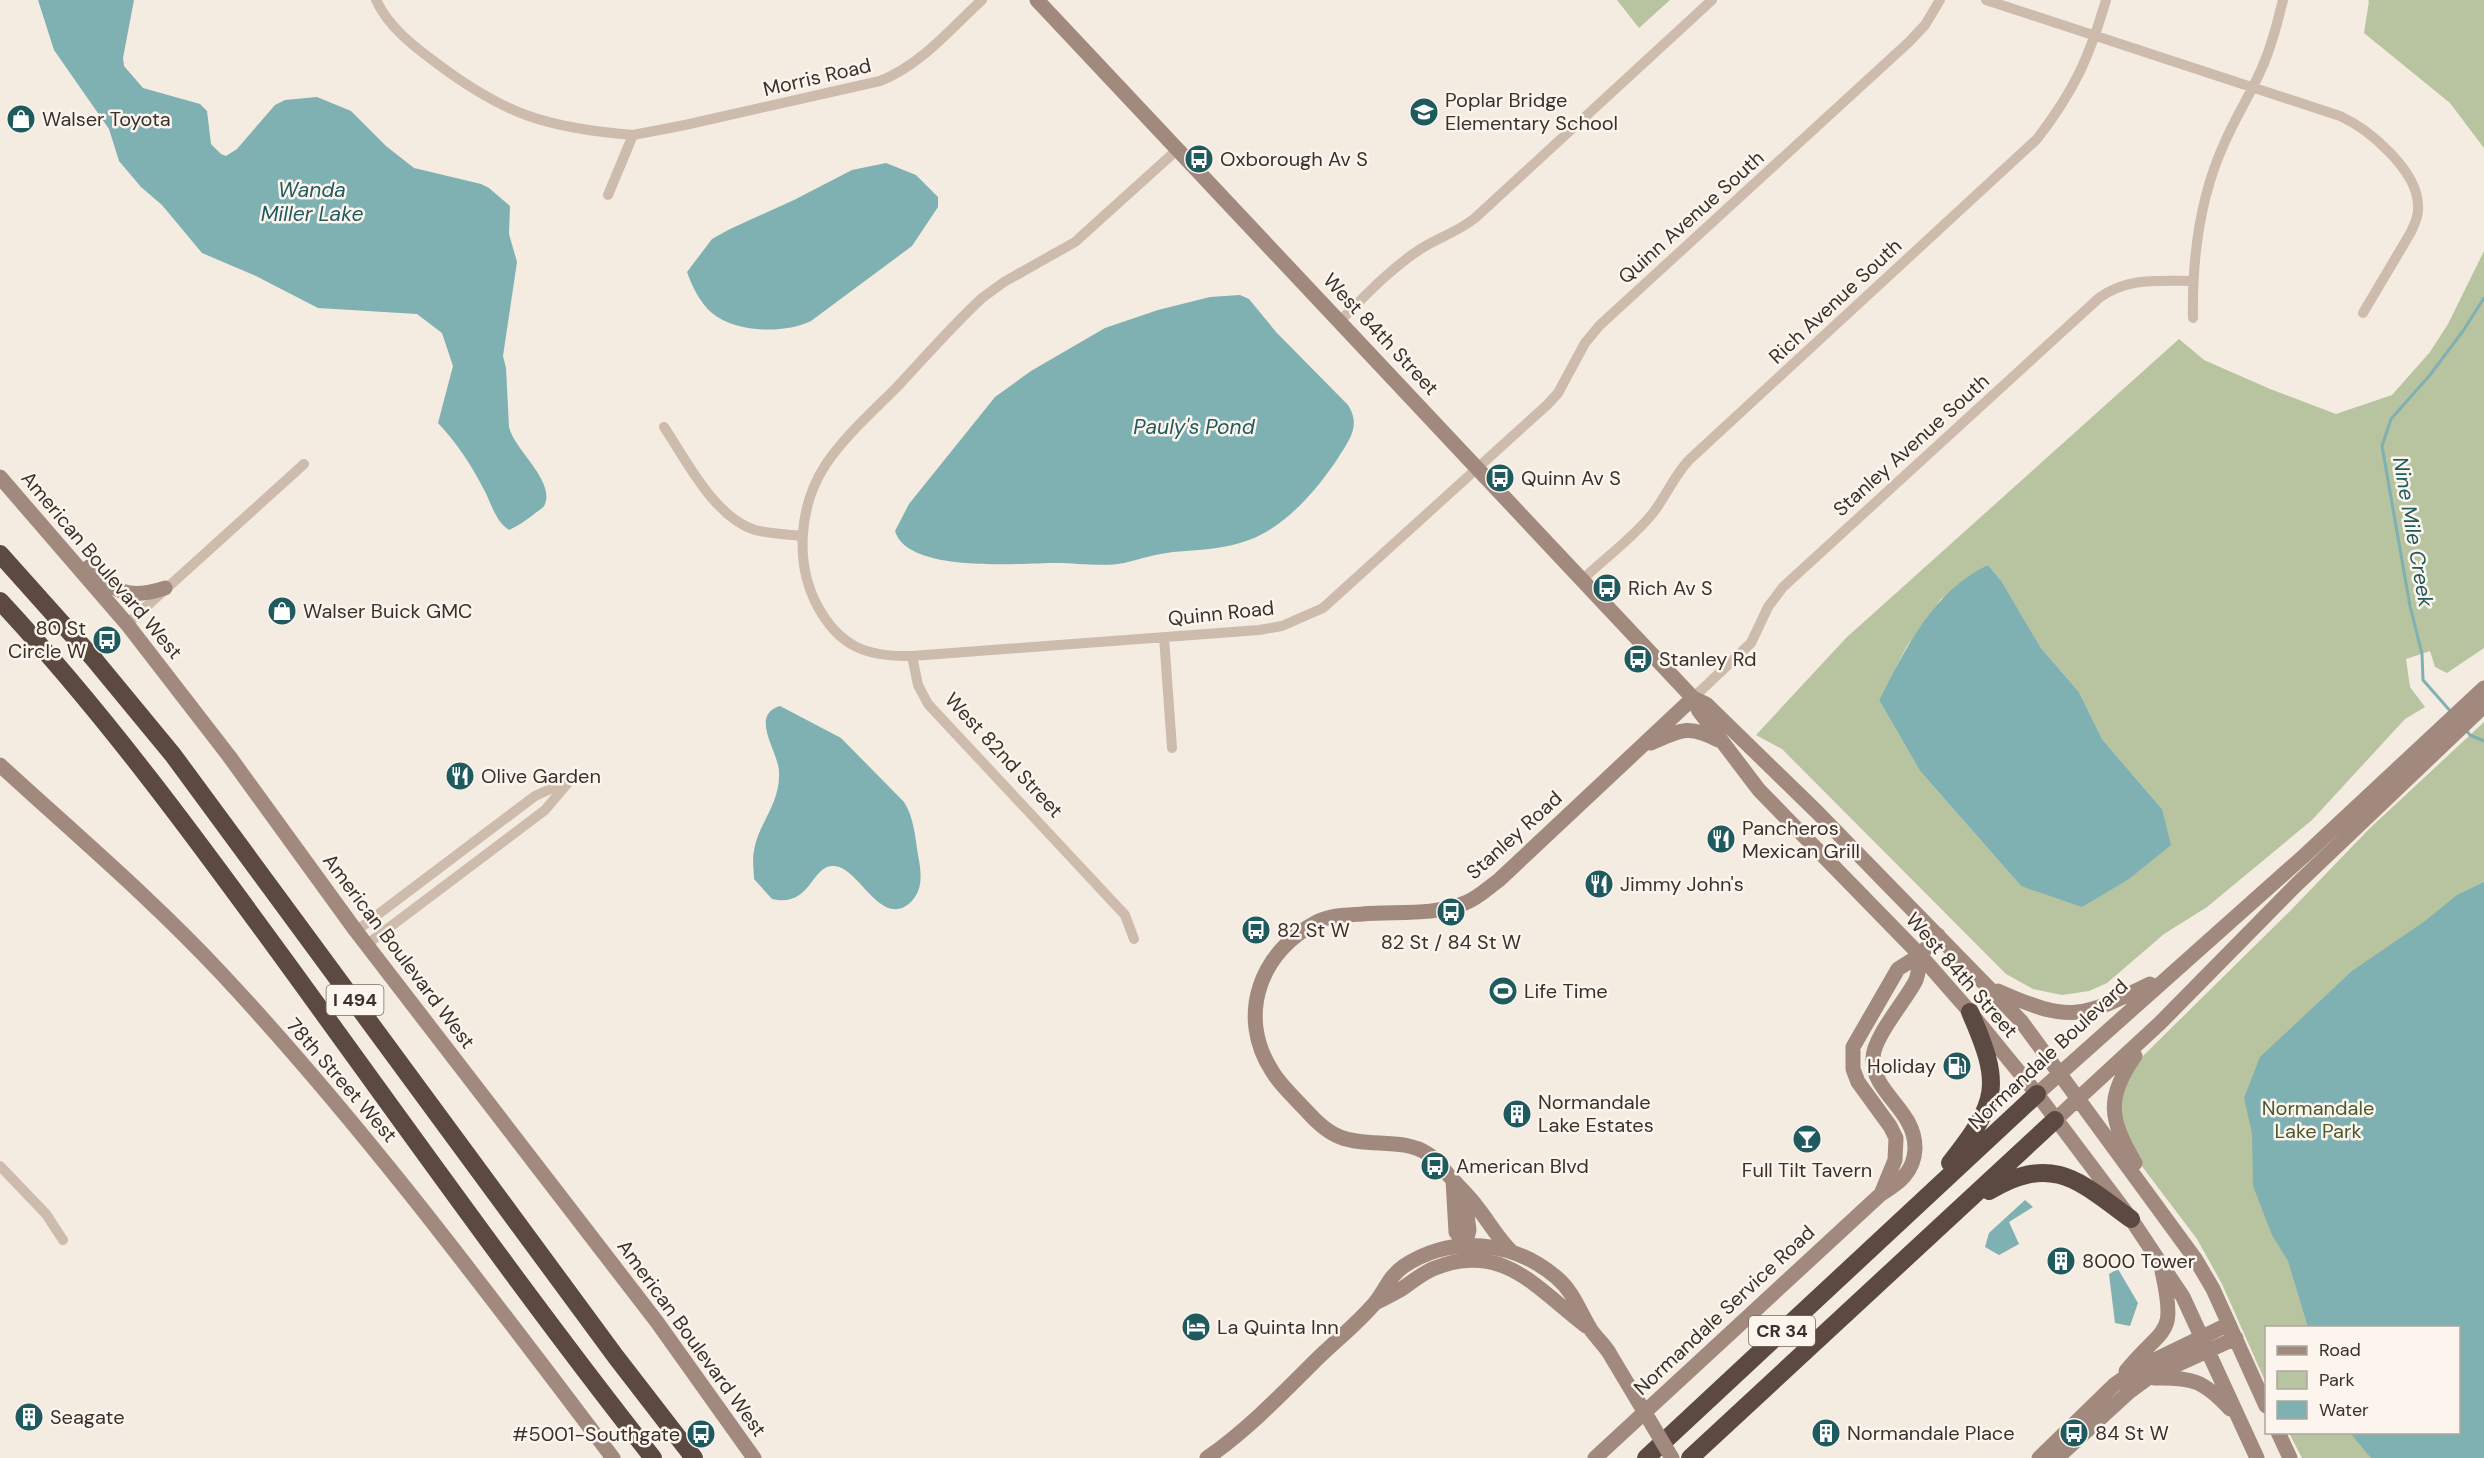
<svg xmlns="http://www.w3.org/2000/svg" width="2484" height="1458" viewBox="0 0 2484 1458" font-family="'DM Sans',sans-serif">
  <rect width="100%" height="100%" fill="#f4ebe1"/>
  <path fill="#b8c4a0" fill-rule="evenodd" d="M1617,0H1670L1639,28Z
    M2367,0H2484V148L2450,103L2364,33L2369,1Z
    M2484,251V648L2447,673L2435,667L2430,651L2406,659L2410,687L2425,707L2405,719L2312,820L2207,907L2164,934L2107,983L2089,991L2062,995L2033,989L2006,974L1782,749L1756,735L1846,638L2179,339L2204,360L2270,389L2336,414L2392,395L2430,352L2448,324ZM1988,565L2002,582L2041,648L2079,692L2102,739L2162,809L2021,886L1920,771L1879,700L1907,646L1941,599Z
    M2484,722V1458H2302L2289,1433L2458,1432V1328H2266V1383L2222,1284L2197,1239L2132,1153L2119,1102L2130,1071L2144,1055L2293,908L2369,829Z"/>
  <path fill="#7fb0b2" d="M38,0H134L123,58L124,66L143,88L200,104L207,111L211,144L221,154L226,156L237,149L275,105L285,100L317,97L351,111L386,146L414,168L481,184L489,188L510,206L509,234L517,262L503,356L506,368L509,427C514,450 557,482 544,506C542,509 536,512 533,515C525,521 518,526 509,530C494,520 491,501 482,486C471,464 455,441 438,423L453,366L442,333L417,314L318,308L256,276L202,253L162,205L141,187L119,161L109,129L54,50Z
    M886,163L916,175L938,197V207L912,246L811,321C784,334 736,333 712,313C700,303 692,286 687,272L712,239L730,229L794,200L852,170Z
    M1240,295L1249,299L1276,332L1348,405C1361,425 1350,439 1338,458C1317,490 1286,526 1249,540C1225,549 1198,550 1173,552C1156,554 1140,559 1124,563C1105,567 1076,563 1056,563C1020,563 908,574 895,531L909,504L995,397L1031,371L1105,328L1158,310L1210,297Z
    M1988,565L2002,582L2041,648L2079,692L2102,739L2162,809L2171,845L2129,879L2082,907L2021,886L1920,771L1879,700C1906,648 1933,591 1988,565Z
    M780,706L841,738L904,802C914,818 915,836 918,855C921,871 924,889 911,902C880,931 858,863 832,866C811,867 810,908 772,899L754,879C754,870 752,859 754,851C758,823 781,804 779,771C778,751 749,715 780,706Z
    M2484,882V1458H2371L2350,1433L2458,1432V1328L2308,1327L2288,1261L2272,1235L2253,1186L2252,1133L2244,1098L2260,1057L2352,971L2425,921L2457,895Z
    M2025,1200L2033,1207L2009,1222L2019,1244L1999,1255L1985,1247L1989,1233Z
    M2118,1269L2138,1303L2130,1326L2115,1323L2109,1274Z"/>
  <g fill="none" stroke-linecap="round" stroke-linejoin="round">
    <path stroke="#7fb0b2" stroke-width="3" d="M2452,713L2423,680L2422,654L2410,606L2382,446L2391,419L2430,375L2463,331L2484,298
      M2466,730L2470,735L2484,741"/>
    <path stroke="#cdbbac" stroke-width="10" d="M376,0C389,27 412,45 435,62C505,115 547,128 633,135L608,195
      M1986,0L2340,116C2369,129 2417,170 2418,205C2419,215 2415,223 2411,232L2363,313
      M633,135L685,125L880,81C921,65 950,29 982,0
      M1178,149L1075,242L1004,282L982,298C952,326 925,357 897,387C873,411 845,436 826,464C799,505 794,563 818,607C840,647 867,657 912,656L1259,630L1282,626L1323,608L1547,405L1558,393L1585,343L1600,325L1909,42L1925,25L1940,0
      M2193,318C2192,258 2199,199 2224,144C2235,118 2250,95 2261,70C2271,48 2277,24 2283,0
      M1340,321C1364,297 1390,269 1419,250C1437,238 1458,232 1475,218L1712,0
      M664,427C687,461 714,517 755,530C770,534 787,534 802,536
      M1582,580C1605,558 1633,538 1653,513C1666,496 1674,476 1689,460L2037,139C2074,91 2089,58 2106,0
      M127,624L304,464
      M1164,637L1172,748
      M912,656L918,685L928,704L1125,915L1134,939
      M1693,698L1751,643L1768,607L1783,587L2099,298C2127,277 2159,281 2193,281
      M356,931L535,796L570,780
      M366,945L545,810L567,784
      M0,1166L46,1214L63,1240"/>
    <path stroke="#a18a7d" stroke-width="15" d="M1037,0L1693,698L1699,711L1759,790L1920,955L1970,1012L2037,1094L2131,1219L2183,1297L2257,1458
      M0,477L127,624L229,756L356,931L657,1322L754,1458
      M89,567C116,593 129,600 165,588
      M1693,698L1706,704L1817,812L2021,1021L2196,1260L2213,1289L2266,1406
      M1651,743C1680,730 1689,724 1718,740
      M0,765C74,833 152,899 221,973C363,1125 487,1292 613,1458
      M1998,991C2070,1023 2081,1018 2150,984
      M2037,1094L2305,855L2484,688
      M2055,1120L2160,1023L2297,884L2484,706
      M2135,1163C2110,1120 2105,1098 2135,1056
      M1453,1180L1456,1232L1465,1245
      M1464,1192L1469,1230L1465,1245L1466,1255
      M1881,1194L1895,1160L1896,1138L1890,1126L1858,1082L1853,1069V1047L1898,969L1920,955L1938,935
      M1510,1250C1497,1237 1489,1222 1477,1207C1470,1197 1461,1189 1453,1180C1444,1171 1439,1161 1428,1154C1402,1137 1368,1148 1340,1137C1322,1130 1311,1115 1298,1102C1289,1092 1279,1083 1272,1071C1236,1015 1261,951 1317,922C1330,915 1347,915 1362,914C1395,911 1433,916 1465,903C1478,898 1488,888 1499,880L1693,698
      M1375,1303C1383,1299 1392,1295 1400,1290C1412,1282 1422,1273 1435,1268C1504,1241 1538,1290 1586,1326
      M2126,1371C2164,1324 2177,1339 2162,1271
      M2154,1378C2193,1377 2204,1381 2230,1409
      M2278,1432L2290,1458
      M1207,1458C1246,1431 1281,1395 1315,1361C1334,1342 1356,1325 1374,1304C1385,1291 1389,1276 1404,1266C1453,1234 1513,1241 1556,1277C1574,1292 1579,1311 1591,1330C1596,1337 1603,1344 1608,1351
      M1595,1458L1881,1194C1899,1183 1914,1172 1915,1149C1916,1110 1873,1094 1873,1059C1872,1039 1905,1001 1915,982C1919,975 1919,964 1920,955
      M2039,1458L2114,1385L2136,1369L2229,1324
      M2057,1458L2129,1392L2148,1378L2236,1338"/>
    <path stroke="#5c4a42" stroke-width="18" d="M0,554L93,658L173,755L616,1357L694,1458
      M0,601C106,715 198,841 289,966C409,1131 527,1298 653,1458
      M1950,1163C1999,1101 2002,1085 1970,1012
      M1989,1191C2053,1153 2079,1181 2131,1219
      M1646,1458L2037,1094
      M1690,1458L2055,1120"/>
    <path stroke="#a18a7d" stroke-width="15" d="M1608,1351L1672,1458"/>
  </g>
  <defs>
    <g id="school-disc" transform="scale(1.5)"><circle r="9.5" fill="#1f5a5e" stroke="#fbf5ee"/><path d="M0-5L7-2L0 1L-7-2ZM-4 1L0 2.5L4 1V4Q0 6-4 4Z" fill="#fff"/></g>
    <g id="shop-disc" transform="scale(1.5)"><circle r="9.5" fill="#1f5a5e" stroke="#fbf5ee"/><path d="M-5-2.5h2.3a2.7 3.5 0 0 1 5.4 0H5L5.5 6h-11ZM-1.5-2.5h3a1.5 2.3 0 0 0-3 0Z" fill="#fff"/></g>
    <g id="bus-disc" transform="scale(1.5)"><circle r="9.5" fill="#1f5a5e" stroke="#fbf5ee"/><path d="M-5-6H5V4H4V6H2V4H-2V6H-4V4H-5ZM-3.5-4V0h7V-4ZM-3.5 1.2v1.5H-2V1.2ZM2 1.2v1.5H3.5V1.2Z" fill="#fff"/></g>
    <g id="restaurant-disc" transform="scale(1.5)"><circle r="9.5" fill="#1f5a5e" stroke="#fbf5ee"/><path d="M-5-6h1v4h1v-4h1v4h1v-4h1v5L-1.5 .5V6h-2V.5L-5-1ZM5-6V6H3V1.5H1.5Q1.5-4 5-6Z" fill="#fff"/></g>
    <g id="stadium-disc" transform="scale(1.5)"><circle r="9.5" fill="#1f5a5e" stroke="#fbf5ee"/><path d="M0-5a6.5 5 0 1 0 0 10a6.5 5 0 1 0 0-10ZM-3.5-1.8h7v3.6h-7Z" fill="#fff"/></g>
    <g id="fuel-disc" transform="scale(1.5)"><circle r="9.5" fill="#1f5a5e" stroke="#fbf5ee"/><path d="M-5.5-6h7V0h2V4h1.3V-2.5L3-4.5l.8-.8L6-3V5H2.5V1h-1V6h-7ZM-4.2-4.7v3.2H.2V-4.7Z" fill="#fff"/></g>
    <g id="building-disc" transform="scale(1.5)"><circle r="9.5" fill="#1f5a5e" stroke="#fbf5ee"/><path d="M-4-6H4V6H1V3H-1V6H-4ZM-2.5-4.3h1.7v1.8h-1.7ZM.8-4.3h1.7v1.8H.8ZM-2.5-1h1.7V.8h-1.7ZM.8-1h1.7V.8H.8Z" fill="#fff"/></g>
    <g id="bar-disc" transform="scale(1.5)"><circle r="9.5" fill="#1f5a5e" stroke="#fbf5ee"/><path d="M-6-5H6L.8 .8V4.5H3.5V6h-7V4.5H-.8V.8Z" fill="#fff"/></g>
    <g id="hotel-disc" transform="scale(1.5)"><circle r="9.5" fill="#1f5a5e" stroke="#fbf5ee"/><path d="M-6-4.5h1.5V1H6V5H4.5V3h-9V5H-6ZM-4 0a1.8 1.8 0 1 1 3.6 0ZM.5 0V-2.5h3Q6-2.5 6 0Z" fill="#fff"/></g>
  </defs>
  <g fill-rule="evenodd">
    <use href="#school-disc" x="1424" y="112"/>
    <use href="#shop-disc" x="21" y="119"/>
    <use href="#bus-disc" x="1199" y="159"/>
    <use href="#bus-disc" x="1500" y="478"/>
    <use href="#bus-disc" x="1607" y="588"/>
    <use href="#shop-disc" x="282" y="611"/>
    <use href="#bus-disc" x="107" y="640"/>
    <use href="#bus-disc" x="1638" y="659"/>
    <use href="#restaurant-disc" x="460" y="776"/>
    <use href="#restaurant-disc" x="1721" y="839"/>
    <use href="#restaurant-disc" x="1599" y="884"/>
    <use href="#bus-disc" x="1451" y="912"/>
    <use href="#bus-disc" x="1256" y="930"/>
    <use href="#stadium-disc" x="1503" y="991"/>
    <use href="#fuel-disc" x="1957" y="1066"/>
    <use href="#building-disc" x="1517" y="1114"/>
    <use href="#bar-disc" x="1807" y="1139"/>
    <use href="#bus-disc" x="1435" y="1166"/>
    <use href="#building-disc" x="2061" y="1261"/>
    <use href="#hotel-disc" x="1196" y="1327"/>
    <use href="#building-disc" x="29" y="1417"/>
    <use href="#building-disc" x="1826" y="1433"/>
    <use href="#bus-disc" x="2074" y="1433"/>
    <use href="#bus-disc" x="701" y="1434"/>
  </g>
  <g text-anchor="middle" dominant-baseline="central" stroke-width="5" stroke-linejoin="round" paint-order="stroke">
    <g fill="#fbf5ee" stroke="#756b66" stroke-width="1.5">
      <rect x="326.5" y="985" width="57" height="30" rx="4.5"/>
      <rect x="1749" y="1316" width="66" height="30" rx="4.5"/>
    </g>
    <g font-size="18" font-weight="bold" fill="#3b302b">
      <text x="355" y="1000">I 494</text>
      <text x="1782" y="1331">CR 34</text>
    </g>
    <g font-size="20" fill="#3b302b" stroke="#fbf5ee">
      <text transform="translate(817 77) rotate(-13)">Morris Road</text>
      <text transform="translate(1691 217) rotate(-42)">Quinn Avenue South</text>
      <text transform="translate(1835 301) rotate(-43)">Rich Avenue South</text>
      <text transform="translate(1381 334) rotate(47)">West 84th Street</text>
      <text transform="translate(1911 445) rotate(-42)">Stanley Avenue South</text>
      <text transform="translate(102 565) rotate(50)">American Boulevard West</text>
      <text transform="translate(1221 613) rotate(-6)">Quinn Road</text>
      <text transform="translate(1004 755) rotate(47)">West 82nd Street</text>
      <text transform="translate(1514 835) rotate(-42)">Stanley Road</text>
      <text transform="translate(399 951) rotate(53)">American Boulevard West</text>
      <text transform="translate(1962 975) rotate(49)">West 84th Street</text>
      <text transform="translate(2048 1054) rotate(-43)">Normandale Boulevard</text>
      <text transform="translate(342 1080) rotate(49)">78th Street West</text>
      <text transform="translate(1724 1310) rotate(-43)">Normandale Service Road</text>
      <text transform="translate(692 1338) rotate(54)">American Boulevard West</text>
    </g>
    <g font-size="20" fill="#3b302b" stroke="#fbf5ee" text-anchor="start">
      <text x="1445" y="100">Poplar Bridge<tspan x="1445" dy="23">Elementary School</tspan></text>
      <text x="42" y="119">Walser Toyota</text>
      <text x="1220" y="159">Oxborough Av S</text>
      <text x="1521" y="478">Quinn Av S</text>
      <text x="1628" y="588">Rich Av S</text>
      <text x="303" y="611">Walser Buick GMC</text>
      <text x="86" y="628" text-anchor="end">80 St<tspan x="86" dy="23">Circle W</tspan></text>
      <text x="1659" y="659">Stanley Rd</text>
      <text x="481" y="776">Olive Garden</text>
      <text x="1742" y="828">Pancheros<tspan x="1742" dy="23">Mexican Grill</tspan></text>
      <text x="1620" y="884">Jimmy John's</text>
      <text x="1277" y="930">82 St W</text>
      <text x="1451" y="942" text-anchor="middle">82 St / 84 St W</text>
      <text x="1524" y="991">Life Time</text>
      <text x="1936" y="1066" text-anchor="end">Holiday</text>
      <text x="1538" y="1102">Normandale<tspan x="1538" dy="23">Lake Estates</tspan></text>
      <text x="1456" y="1166">American Blvd</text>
      <text x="1807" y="1170" text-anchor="middle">Full Tilt Tavern</text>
      <text x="2082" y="1261">8000 Tower</text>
      <text x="1217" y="1327">La Quinta Inn</text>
      <text x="50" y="1417">Seagate</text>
      <text x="1847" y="1433">Normandale Place</text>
      <text x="2095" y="1433">84 St W</text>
      <text x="680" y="1434" text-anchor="end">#5001-Southgate</text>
    </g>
    <g font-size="20" fill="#4a5a2e" stroke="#fbf5ee">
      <text x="2318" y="1108">Normandale<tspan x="2318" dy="23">Lake Park</tspan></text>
    </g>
    <g font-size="21" font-style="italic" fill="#1f5a5e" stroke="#fbf5ee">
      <text x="312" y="190">Wanda<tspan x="312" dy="24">Miller Lake</tspan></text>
      <text x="1194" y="427">Pauly's Pond</text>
      <text transform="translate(2413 532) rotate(80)">Nine Mile Creek</text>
    </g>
  </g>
  <rect x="2265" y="1326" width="195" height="108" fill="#fbf5ee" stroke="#aea6a0" stroke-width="1.5"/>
  <rect x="2277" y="1346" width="30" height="9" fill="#a18a7d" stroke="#aea6a0" stroke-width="1.5"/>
  <text x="2319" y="1356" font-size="18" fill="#3b302b">Road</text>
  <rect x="2277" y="1371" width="30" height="18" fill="#b8c4a0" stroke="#aea6a0" stroke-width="1.5"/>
  <text x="2319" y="1386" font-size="18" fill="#3b302b">Park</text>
  <rect x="2277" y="1401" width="30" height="18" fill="#7fb0b2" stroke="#aea6a0" stroke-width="1.5"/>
  <text x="2319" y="1416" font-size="18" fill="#3b302b">Water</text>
</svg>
